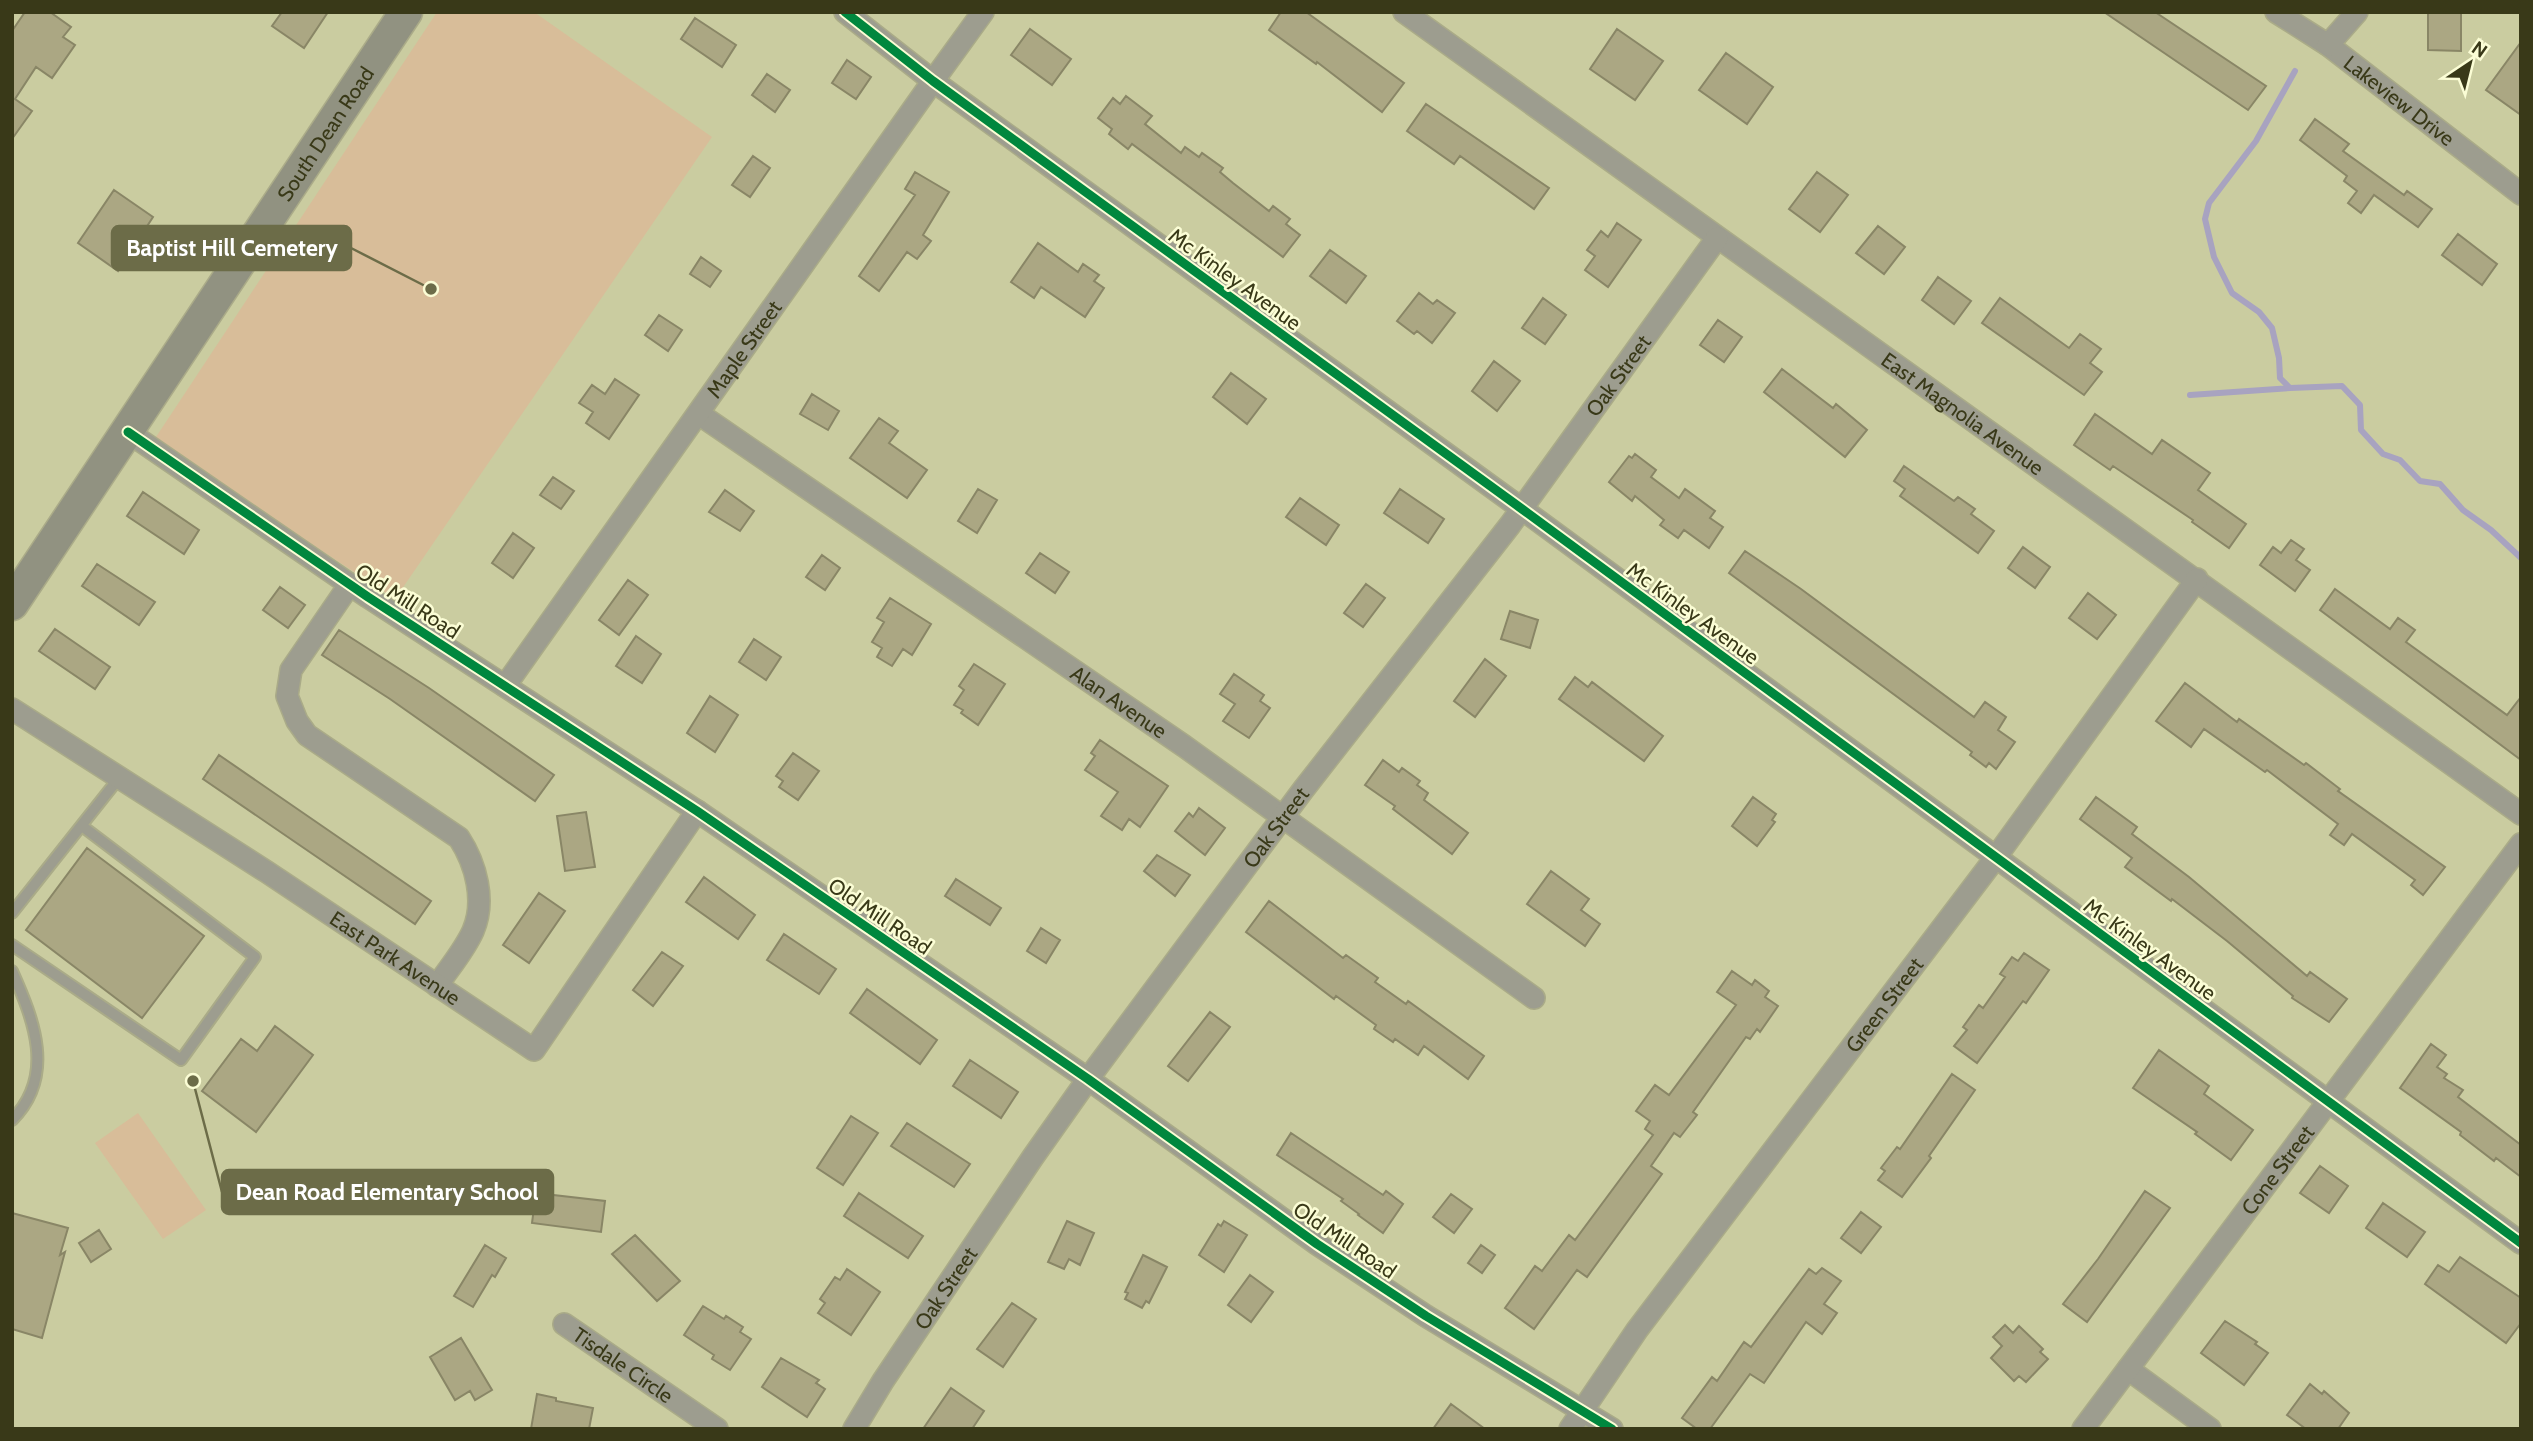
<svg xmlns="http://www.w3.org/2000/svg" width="2533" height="1441" viewBox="0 0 2533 1441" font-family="Cabin,sans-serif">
  <rect width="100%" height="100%" fill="#cacca0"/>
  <path fill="#d8bd99" d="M437,12H534L712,137L395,599L154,440Z
    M138,1113L206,1210L163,1239L95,1143Z"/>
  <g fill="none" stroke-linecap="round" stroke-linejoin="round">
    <path stroke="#a8a3c0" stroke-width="6" d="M2295,71L2256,141L2209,203L2205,219L2214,257L2232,293L2259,312L2272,328L2279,358L2280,378L2290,388L2342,386L2360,405L2361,430L2383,454L2400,460L2420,481L2440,484L2463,510L2491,530L2521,558
      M2190,395L2290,388"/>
  </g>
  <path fill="#aba783" stroke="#898666" stroke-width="2" d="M25,12H50L71,27L63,37L75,45L52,78L36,67L15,99L32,111L12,139V31Z
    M282,12H328L304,48L272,26Z
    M1281,12H1306L1404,83L1382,112L1317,62L1316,64L1269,30Z
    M2104,12H2155L2266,86L2248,110Z
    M2428,12H2461V51L2428,50Z
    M695,18L736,45L722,67L681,39Z
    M1030,29L1071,59L1052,85L1011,55Z
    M1617,29L1663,61L1635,100L1590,69Z
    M2521,42V115L2486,90Z
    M1726,53L1773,87L1747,124L1699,90Z
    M847,60L871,77L856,99L832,83Z
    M767,74L790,90L775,112L752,95Z
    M1126,96L1152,116L1145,124L1181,153L1185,147L1199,157L1202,153L1223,168L1220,172L1233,183L1269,211L1273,206L1290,219L1286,224L1300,235L1283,257L1132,144L1128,149L1109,134L1112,129L1098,118L1113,98L1120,104Z
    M1426,104L1549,188L1534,209L1460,156L1454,164L1407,131Z
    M2315,119L2349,144L2343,151L2404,195L2407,191L2432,209L2418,227L2374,195L2361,213L2348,203L2357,191L2344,181L2347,176L2300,140Z
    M753,156L770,168L750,197L732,185Z
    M915,172L949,192L923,235L931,241L917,259L907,252L879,291L859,276L915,195L905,189Z
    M1817,172L1848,195L1820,232L1789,209Z
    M114,190L153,217L118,271L78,243Z
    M1617,223L1641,240L1608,287L1585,270L1595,256L1587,250L1601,231L1608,237Z
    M1878,226L1905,247L1884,274L1856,253Z
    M2458,234L2497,264L2482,285L2442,255Z
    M1038,243L1078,272L1083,264L1099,275L1094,281L1104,288L1085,317L1041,287L1034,298L1011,282Z
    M1330,250L1366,276L1346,303L1310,276Z
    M701,257L721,271L710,287L690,274Z
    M1938,277L1971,301L1954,324L1922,300Z
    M1419,293L1433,304L1437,300L1455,313L1432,343L1417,331L1414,334L1397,321Z
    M1543,298L1566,315L1545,344L1522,328Z
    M2000,298L2069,348L2080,334L2101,349L2090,363L2102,372L2084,395L1982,323Z
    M659,315L682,330L668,351L645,335Z
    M1718,320L1742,337L1724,362L1700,345Z
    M1494,361L1520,381L1497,411L1472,391Z
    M1782,369L1833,408L1836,404L1867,430L1845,457L1764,392Z
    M1231,373L1266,399L1247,424L1213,397Z
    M615,379L639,395L609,439L586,423L593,412L579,403L592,385L605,394Z
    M812,394L839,411L828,430L800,414Z
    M2095,414L2152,454L2162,440L2210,473L2198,490L2246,524L2229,548L2192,522L2193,520L2113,466L2110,470L2074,445Z
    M879,418L898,431L889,443L927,470L907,498L850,458Z
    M1635,454L1656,470L1651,477L1679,498L1685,489L1715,511L1710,518L1723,527L1709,548L1684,530L1678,538L1660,525L1664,520L1635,496L1632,501L1609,482L1629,456L1632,458Z
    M1904,466L1954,501L1958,497L1975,509L1971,514L1994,531L1978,553L1900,496L1905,489L1894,481Z
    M553,477L574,491L561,509L540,495Z
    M978,489L997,500L977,533L958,521Z
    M1400,489L1444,519L1428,543L1384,513Z
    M725,490L754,511L740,531L709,512Z
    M143,492L199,530L184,554L127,516Z
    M1300,498L1339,525L1326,545L1286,517Z
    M513,533L534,548L513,578L492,563Z
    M2291,540L2304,549L2296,560L2310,570L2295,591L2260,565L2273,547L2281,553Z
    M2023,547L2050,567L2035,588L2008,568Z
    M1745,551L1801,589L1974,717L1985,702L2006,717L1998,730L2015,742L1996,769L1989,763L1986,767L1970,755L1972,752L1729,573Z
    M1040,553L1069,572L1055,593L1026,573Z
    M822,555L840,568L825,590L806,577Z
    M97,564L155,602L139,625L82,586Z
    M628,580L648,595L619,635L599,620Z
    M1366,584L1385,598L1363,627L1344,613Z
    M280,587L305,605L288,628L263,610Z
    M2335,589L2390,629L2398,618L2415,630L2406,642L2507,715L2521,697V760L2320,610Z
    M2088,593L2116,615L2097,639L2069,618Z
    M890,598L931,624L912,655L903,649L892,666L877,657L882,648L872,642L884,622L877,618Z
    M1510,611L1538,620L1530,648L1501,639Z
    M55,629L110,667L95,689L39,651Z
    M339,630L429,688L554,775L535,801L390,699L322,655Z
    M636,636L661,654L642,683L616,666Z
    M754,639L781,657L766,680L739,662Z
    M1485,659L1506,676L1475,717L1454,701Z
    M974,664L1005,684L978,725L961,713L963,710L954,705L964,690L959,686Z
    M1234,674L1264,695L1260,701L1270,708L1249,738L1223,721L1235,704L1220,694Z
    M1575,677L1588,687L1592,682L1663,736L1644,761L1559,699Z
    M2185,683L2237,722L2239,719L2304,765L2306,763L2340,789L2338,791L2445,867L2423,895L2411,885L2415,880L2352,834L2344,845L2330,835L2338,824L2267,770L2265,772L2204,729L2191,747L2156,721Z
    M710,696L738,715L715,752L687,733Z
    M1100,740L1168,786L1140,827L1129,819L1122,830L1101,816L1118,792L1085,770L1095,756L1091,753Z
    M793,753L819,771L798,800L779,787L783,781L776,776Z
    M219,755L431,901L415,924L203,779Z
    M1383,760L1399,772L1402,768L1420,781L1417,785L1428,793L1424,800L1468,833L1452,854L1393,809L1395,806L1365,785Z
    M1753,797L1776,814L1772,820L1775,822L1757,846L1732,826Z
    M2096,797L2137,827L2132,834L2189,877L2307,976L2310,972L2347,999L2329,1022L2292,998L2293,996L2227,941L2172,899L2171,901L2125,867L2132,858L2080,819Z
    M1199,808L1225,828L1205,855L1175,831L1189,813L1193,817Z
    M586,812L595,867L565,871L557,816Z
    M87,848L204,936L142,1018L26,930Z
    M1157,855L1190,875L1175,896L1144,871Z
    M1551,871L1589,899L1581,910L1600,924L1585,946L1527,904Z
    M704,877L755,915L738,939L686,902Z
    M956,879L1001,908L990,925L945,896Z
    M539,893L565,911L529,963L503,945Z
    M1269,901L1343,958L1346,955L1378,978L1375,982L1406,1004L1408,1001L1484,1056L1468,1079L1424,1046L1418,1055L1395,1039L1393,1042L1374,1029L1376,1025L1336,996L1334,999L1246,932Z
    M1041,928L1060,940L1046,963L1027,951Z
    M784,934L836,969L819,994L767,960Z
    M662,952L683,966L653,1006L633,990Z
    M2024,953L2049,970L2026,1003L2023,1001L1977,1063L1954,1046L1967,1030L1963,1027L1979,1005L1983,1008L2005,977L2000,974L2012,957L2018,961Z
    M1732,971L1752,985L1755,980L1769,991L1765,997L1778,1006L1760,1032L1757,1029L1750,1039L1746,1037L1693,1112L1697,1115L1680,1137L1674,1133L1651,1166L1662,1174L1587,1277L1577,1270L1534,1329L1505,1308L1535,1266L1542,1271L1569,1235L1575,1240L1653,1135L1645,1129L1650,1121L1636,1111L1655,1085L1669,1095L1736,1005L1717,992Z
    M867,989L937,1040L920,1064L850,1013Z
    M1210,1012L1230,1027L1188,1081L1168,1066Z
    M275,1026L313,1055L256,1132L202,1091L241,1039L257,1051Z
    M2431,1044L2446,1055L2437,1067L2447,1074L2444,1078L2463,1090L2458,1097L2521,1145V1177L2496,1158L2494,1161L2460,1135L2461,1132L2400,1088Z
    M2159,1050L2209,1086L2204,1094L2253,1130L2231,1160L2195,1134L2197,1132L2133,1088Z
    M970,1060L1018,1092L1001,1118L953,1086Z
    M1952,1074L1975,1090L1929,1156L1931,1158L1902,1197L1878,1180L1885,1171L1881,1168L1897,1147L1900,1149Z
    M851,1116L878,1133L843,1185L817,1168Z
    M907,1123L970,1164L954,1187L891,1146Z
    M1291,1133L1383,1195L1386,1191L1403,1204L1383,1233L1358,1215L1359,1214L1341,1201L1343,1199L1277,1155Z
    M2320,1166L2348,1186L2329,1213L2300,1193Z
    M2145,1191L2170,1208L2087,1322L2063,1304L2098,1259Z
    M536,1193L605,1201L601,1232L532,1223Z
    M859,1193L923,1236L908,1258L844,1216Z
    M1451,1194L1472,1209L1454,1233L1433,1217Z
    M2383,1203L2425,1232L2407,1257L2366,1228Z
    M1861,1212L1881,1227L1861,1253L1841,1238Z
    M12,1213L68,1228L60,1255L65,1252L42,1338L12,1329Z
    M1067,1221L1094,1233L1080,1265L1069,1259L1064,1269L1048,1262Z
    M1224,1221L1247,1235L1224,1272L1199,1255L1218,1224L1221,1226Z
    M99,1230L111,1249L91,1262L79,1243Z
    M635,1235L680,1281L657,1301L612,1254Z
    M485,1245L506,1258L495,1277L492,1275L473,1307L454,1296Z
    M1481,1245L1495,1255L1482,1273L1468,1263Z
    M1143,1255L1167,1267L1149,1303L1146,1301L1142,1308L1125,1299L1128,1293L1125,1292Z
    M2460,1257L2521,1298V1323L2506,1343L2425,1284L2438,1265L2449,1272Z
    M1822,1268L1841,1281L1824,1304L1837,1313L1822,1334L1806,1322L1764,1383L1750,1374L1710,1429H1697L1682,1418L1712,1377L1717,1381L1744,1342L1751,1347L1809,1269L1816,1274Z
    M847,1269L880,1292L851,1335L818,1313L825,1303L820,1299L835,1277L840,1280Z
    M1250,1275L1273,1292L1251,1322L1228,1305Z
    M1012,1303L1036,1319L1003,1367L977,1349Z
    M703,1306L724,1319L726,1316L743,1327L740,1332L751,1339L730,1370L712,1359L714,1355L684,1335Z
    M2225,1321L2257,1342L2255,1344L2268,1353L2244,1385L2201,1353Z
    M2005,1325L2013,1333L2019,1326L2043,1349L2040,1352L2048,1359L2026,1382L2019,1376L2014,1381L1991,1358L2002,1346L1993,1337Z
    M461,1338L492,1390L475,1400L470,1391L455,1400L430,1357Z
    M781,1358L819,1380L816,1383L825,1389L807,1417L762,1387Z
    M2310,1384L2322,1394L2324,1391L2349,1413L2338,1429H2306L2287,1415Z
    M951,1388L984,1411L972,1429H923Z
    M537,1394L556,1398V1401L593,1408L589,1429H531Z
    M1451,1404L1485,1429H1433Z"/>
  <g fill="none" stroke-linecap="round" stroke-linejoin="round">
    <g stroke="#aaab88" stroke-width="14">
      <path id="lane" d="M12,913L119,778
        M12,945L181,1060L255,957L82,826
        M12,971C34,1020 56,1076 12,1120"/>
    </g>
    <g stroke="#aaab88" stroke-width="24">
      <g id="street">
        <path d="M845,12L933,81L1522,509L2521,1243"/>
        <path id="s1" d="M1404,12L2521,814"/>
        <path id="s2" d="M2276,12L2328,45L2521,194"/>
        <path d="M2328,45L2357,12"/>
        <path id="s3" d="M699,414L1184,746L1534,998"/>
        <path d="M128,432L368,597L697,811L1088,1079L1317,1244L1426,1316L1612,1429"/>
        <path d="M350,584L291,670L287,696L297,721L307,735L459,838C476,864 486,901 473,931C464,951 449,968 437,986"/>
        <path id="s4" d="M505,686L933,81L983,12"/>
        <path id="s5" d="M12,709L267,872L534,1050L697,811"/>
        <path id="s6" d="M564,1324L717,1429"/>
        <path d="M2128,1369L2210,1429"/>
        <path id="s7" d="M854,1429L883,1381L1033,1157L1088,1079L1303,790L1510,525L1717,238"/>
        <path id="s8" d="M1570,1429L1637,1330L1996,857L2197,579"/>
        <path id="s9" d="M2083,1429L2521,844"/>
      </g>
    </g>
    <g stroke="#aaab88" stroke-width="35">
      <g id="secondary">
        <path id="s10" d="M12,604L406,12"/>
      </g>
    </g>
    <use href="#lane" stroke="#9d9d8f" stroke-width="10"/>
    <use href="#street" stroke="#9d9d8f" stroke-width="21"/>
    <use href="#secondary" stroke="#919281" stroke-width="32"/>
    <g stroke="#fbfdd5" stroke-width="13">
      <path id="cycleway" d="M845,12L933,81L1522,509L2521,1243
        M128,432L368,597L697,811L1088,1079L1317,1244L1426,1316L1612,1429"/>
    </g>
    <use href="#cycleway" stroke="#00873e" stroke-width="9"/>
  </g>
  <g text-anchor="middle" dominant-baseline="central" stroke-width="5" stroke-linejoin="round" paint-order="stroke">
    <g font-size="21" fill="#393918" stroke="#fbfdd5">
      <text stroke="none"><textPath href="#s2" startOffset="152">Lakeview Drive</textPath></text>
      <text stroke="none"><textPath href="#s10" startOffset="565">South Dean Road</textPath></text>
      <text transform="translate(1235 279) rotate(36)">Mc Kinley Avenue</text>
      <text stroke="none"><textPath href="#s4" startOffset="413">Maple Street</textPath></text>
      <text stroke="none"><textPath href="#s7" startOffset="1302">Oak Street</textPath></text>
      <text stroke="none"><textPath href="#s1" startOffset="688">East Magnolia Avenue</textPath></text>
      <text transform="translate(408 601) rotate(33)">Old Mill Road</text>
      <text transform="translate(1693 613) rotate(36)">Mc Kinley Avenue</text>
      <text stroke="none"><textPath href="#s3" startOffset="509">Alan Avenue</textPath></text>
      <text stroke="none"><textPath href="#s7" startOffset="735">Oak Street</textPath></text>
      <text transform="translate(880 916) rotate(34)">Old Mill Road</text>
      <text transform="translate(2150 949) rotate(36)">Mc Kinley Avenue</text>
      <text stroke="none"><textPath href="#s5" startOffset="457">East Park Avenue</textPath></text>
      <text stroke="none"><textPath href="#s8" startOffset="528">Green Street</textPath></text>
      <text stroke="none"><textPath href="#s9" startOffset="324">Cone Street</textPath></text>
      <text transform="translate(1345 1240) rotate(34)">Old Mill Road</text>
      <text stroke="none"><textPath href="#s7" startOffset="168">Oak Street</textPath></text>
      <text stroke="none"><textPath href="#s6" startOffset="72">Tisdale Circle</textPath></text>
    </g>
  </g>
  <path fill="none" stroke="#6c6c48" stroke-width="2.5" d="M431 289L351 248M193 1081L222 1192"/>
  <g fill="#6c6c48" stroke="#fbfdd5" stroke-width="2.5">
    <circle cx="431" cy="289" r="7"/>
    <circle cx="193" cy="1081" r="7"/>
  </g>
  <g fill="#6c6c48" stroke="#6c6c48" stroke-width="2.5">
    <rect x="112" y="226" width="239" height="44" rx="7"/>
    <rect x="222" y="1170" width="331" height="44" rx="7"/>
  </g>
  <g font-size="23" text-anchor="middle" font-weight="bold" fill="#fff">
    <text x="232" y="256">Baptist Hill Cemetery</text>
    <text x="387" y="1200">Dean Road Elementary School</text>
  </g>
  <rect width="2533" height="1441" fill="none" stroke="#393918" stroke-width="28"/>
  <g transform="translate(2470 63) rotate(35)" stroke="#fbfdd5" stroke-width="5" paint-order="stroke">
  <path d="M0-5L12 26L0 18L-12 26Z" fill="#393918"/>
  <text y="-10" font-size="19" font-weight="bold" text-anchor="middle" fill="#393918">N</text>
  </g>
</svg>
